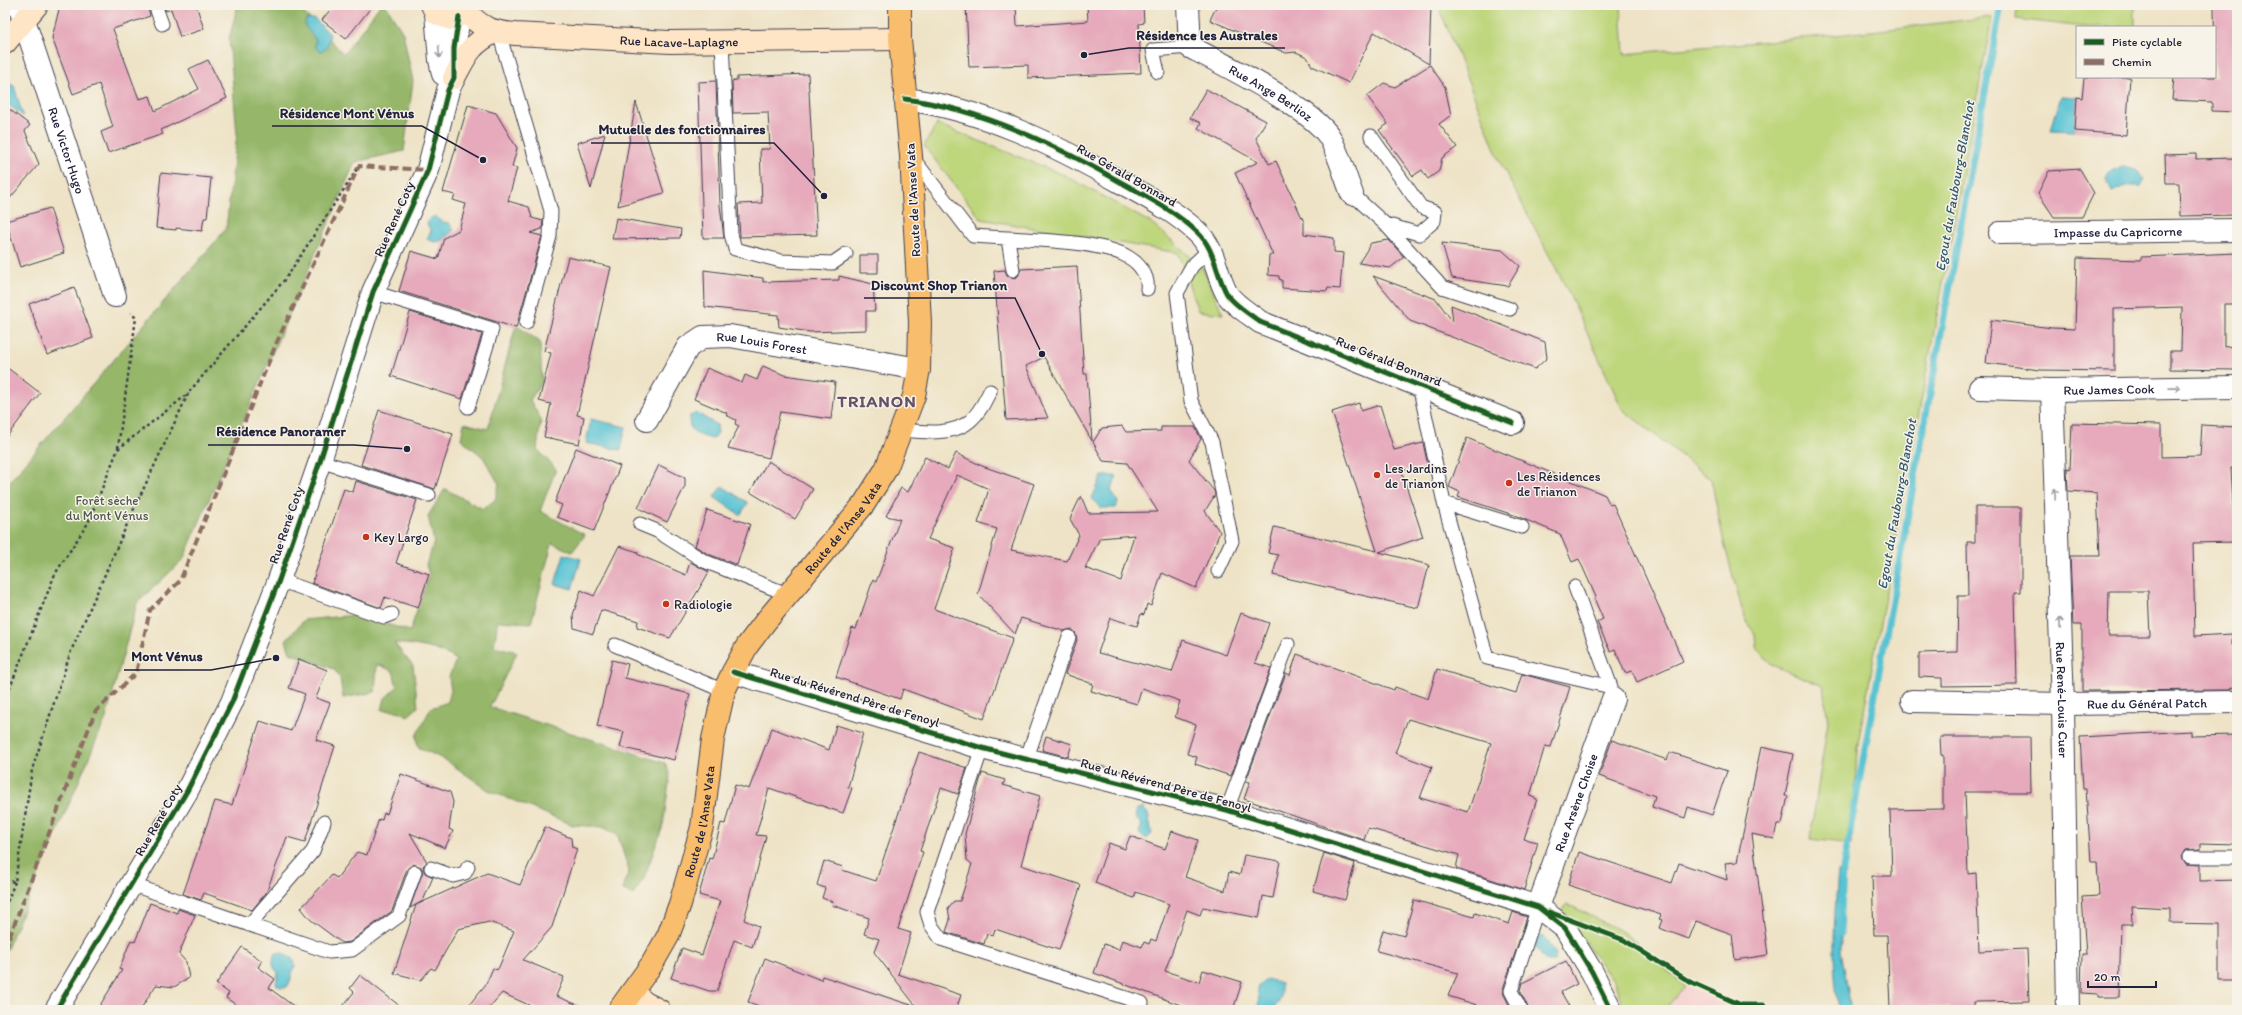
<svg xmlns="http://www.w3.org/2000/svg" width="2242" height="1015" viewBox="0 0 2242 1015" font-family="Itim,sans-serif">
  <rect width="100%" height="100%" fill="#f7f3e8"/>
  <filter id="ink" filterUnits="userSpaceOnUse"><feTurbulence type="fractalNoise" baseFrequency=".025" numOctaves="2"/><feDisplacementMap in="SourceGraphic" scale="8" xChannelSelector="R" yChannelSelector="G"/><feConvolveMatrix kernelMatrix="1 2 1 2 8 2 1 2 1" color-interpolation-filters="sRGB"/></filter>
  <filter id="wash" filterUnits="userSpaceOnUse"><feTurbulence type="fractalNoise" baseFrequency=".012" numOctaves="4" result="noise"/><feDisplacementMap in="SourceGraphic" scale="16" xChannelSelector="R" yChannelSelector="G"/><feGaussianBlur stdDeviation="0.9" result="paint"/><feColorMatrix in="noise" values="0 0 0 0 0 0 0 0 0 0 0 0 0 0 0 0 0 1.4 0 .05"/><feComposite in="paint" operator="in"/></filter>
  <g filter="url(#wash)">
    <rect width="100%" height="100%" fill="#eee3c6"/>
    <path fill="#f7d0ce" d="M1685,986L1740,1010H1664Z"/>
    <path fill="#bed67b" stroke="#707c5b" d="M1438,5H1621L1624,54L1845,34L1992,17L1857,749L1852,844L1810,839L1828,721L1823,686L1772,665L1756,647L1755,634L1744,617L1724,543L1711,479L1622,409L1569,293L1500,162Z
      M2017,5H2135V27H2083L2016,19Z
      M937,124L1064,175L1153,224L1202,267L1223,314L1198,311L1178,253L981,219L924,146Z
      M1567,904L1625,933L1685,986L1664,1010H1624L1614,981L1562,912Z"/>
    <path fill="#96b76b" stroke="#5c6c53" d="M238,5H296L344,54L380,5H386L403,33L413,81L404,151L355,162L183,560L137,603L106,718L5,953V487L226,229L237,134L229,38Z
      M516,325L540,342L542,382L530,400L541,420L537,449L556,469L540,511L585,535L572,552L552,543L531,623L498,621L494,646L517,652L490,707L665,763L670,775L663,826L644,878L633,895L622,889L629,871L618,836L603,827L573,825L488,790L447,761L418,747L416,736L431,708L448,702L451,691L449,677L456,660C439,647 415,645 394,643L413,666L418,707L408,716L398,711L382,710L385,698L397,687L393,671L377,664L375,692L343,698L340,678L334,669L290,653L286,640L304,620L356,615L410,631L429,574L426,565L434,542L428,516L445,489L483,509L495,500L499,484L483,457L461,439L464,423L488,429Z"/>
    <path fill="#58c3d3" stroke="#3d7287" d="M306,19H315L330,34L327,48L321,51L317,49L315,45L316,40L305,26Z
      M8,83L14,86L23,116L5,102V87Z
      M2061,96L2077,97L2075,131L2051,130Z
      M2125,166L2135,169L2145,179L2141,186H2126L2112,192L2106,179L2109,173Z
      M435,216L442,222L449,223L454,230C444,237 440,247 427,239L431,231L427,224L429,219Z
      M697,413L717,425L718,433L713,439C700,436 686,432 690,416Z
      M591,419L626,427L621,450L586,443Z
      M1102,476H1117L1111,490L1118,502L1115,508H1100L1092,498Z
      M722,486L748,503L740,515L714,497Z
      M564,554L581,559L572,589L555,584Z
      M1143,808L1148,814L1152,834L1147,839L1140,835L1139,832L1142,825L1135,817L1137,809Z
      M1838,871L1845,873L1840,910L1841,950L1851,1010H1839C1831,964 1834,918 1838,871Z
      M1543,936L1556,954L1555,961H1547L1535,947V938Z
      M281,952L294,960L295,966C291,973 292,980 287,987H280L276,984L278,972C271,967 273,962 274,954Z
      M1267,979L1281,983C1282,1004 1278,1010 1257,1010C1257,1007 1259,1004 1259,1001C1258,989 1255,988 1267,979Z"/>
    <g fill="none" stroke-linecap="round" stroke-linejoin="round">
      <path stroke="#58c3d3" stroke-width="7" d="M1840,934L1843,869L2001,5"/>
    </g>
    <g id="blocks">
      <path fill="#e6aabc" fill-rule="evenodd" d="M60,5H147L150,16L113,29L139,99L150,96L155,111L199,89L189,69L208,60L227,98L161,130L163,134L108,153L101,132L113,127L99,84L73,94L52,38Z
        M164,5H196L204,29L180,37L171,9L166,11Z
        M334,5H373L346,39L322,20Z
        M966,5H1016L1017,26L1088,21L1087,5H1143L1144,23L1139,24L1141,73L1028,78V65L969,67Z
        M1217,5H1431L1429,64L1374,32L1349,83L1312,66L1307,57L1296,52L1286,53L1210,20Z
        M2214,5H2237V112L2212,111V102L2172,100L2174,77H2215Z
        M1430,65L1445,87L1451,115L1439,124L1457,147L1442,158L1439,171L1428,179L1422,170L1413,176L1379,130L1388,124L1367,96L1384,83L1395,87Z
        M808,74L817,235L740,237L738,204L762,203L760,149H770L768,112L733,113L732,81L737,80V77Z
        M2084,77H2130L2126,135L2075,131L2077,97L2082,98Z
        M716,81L720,205L724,238H703L698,82Z
        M1206,89L1266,121L1256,138L1269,164L1276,161L1304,222V234L1334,238V252L1343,253L1340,289L1328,288L1327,291L1282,288V280L1279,279V276L1268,275L1269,255H1273L1235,173L1258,162L1198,128L1201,123L1190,118Z
        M636,102L664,193L618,206Z
        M468,105L496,113L517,148L512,167L517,168L508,201L529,207L532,218L543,221L542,229L530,233L542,236L516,328L399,291L411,251L438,259L444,238L459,230L466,204L453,200L455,195L443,192Z
        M5,106L30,125L25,131L39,164L5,204Z
        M605,134L591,189L577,143Z
        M2196,154V159L2237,158V215L2180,216L2179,183H2166L2165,155Z
        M2080,169L2094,193L2082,217H2054L2038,193L2049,171Z
        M161,173L211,178L207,218H204L202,231L176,228V230L156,228Z
        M50,208L64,253L20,267L6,221Z
        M616,218L681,229L680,238L612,239Z
        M1389,240L1404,257L1390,268L1359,263L1371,243Z
        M1442,243L1502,250L1520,266L1508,286L1452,278Z
        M2237,253V304H2224V347L2237,346V370L2170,369V351H2181L2182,307L2114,309V371L2040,370L1986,363L1991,320L2052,328L2075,329L2077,258L2141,260V257Z
        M860,255H878V273H860Z
        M568,257L611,267L577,415L584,417L579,444L544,437L551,404L539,401L551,353L544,351Z
        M1077,266L1084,374H1087L1092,441L1044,357L1026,366L1048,418L1006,420L994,271L1005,270L1007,275L1014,278L1018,276L1021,269Z
        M704,270L763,278V282L839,280V276L873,284L875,311H866V330L810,332L779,327L778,315L705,307Z
        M1373,276L1436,299L1453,322L1451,305L1545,342L1547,358L1535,369L1410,321Z
        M74,287L93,338L47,355L29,304Z
        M410,312L482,334L462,399L391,376Z
        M5,366L40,393L5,439Z
        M763,366L784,375L835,382L831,419L780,412L769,458L728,448L739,426L735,424L736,420L726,415L727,413L694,399L707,368L742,383L745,375L757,380Z
        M1359,403L1361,411L1380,405L1394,450L1423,443L1428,466L1408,471L1400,467L1423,537L1379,552L1429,565L1418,608L1273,575L1278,555L1268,553L1274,527L1377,551L1332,412Z
        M379,410L453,434L435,489L361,465Z
        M2072,423L2161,425V457L2200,456L2202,425L2237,427V469L2231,468L2235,542L2193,543L2195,636L2232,634V644H2237V687L2231,688L2230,690L2082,691V625H2073L2070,556H2100L2097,493L2068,491L2067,468L2070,469ZM2109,591H2148L2150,636H2108Z
        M1122,426L1126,432L1161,431V427H1195L1201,439L1189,460L1214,491L1215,495L1205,511L1220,532L1196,588L1162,573L1151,606L1147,604L1144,615L1141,614L1137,626L1110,618L1098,653L1172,672L1183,640L1226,655L1241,613L1269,623L1255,663L1271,668L1231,776L1195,764L1197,757L1187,754L1196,725L1175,717L1180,701L1142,688L1137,704L1091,691L1093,684L1065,674L1077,640L1075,632L1071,629L1064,631L1021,618L1015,634L978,594L997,529L978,523L989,489L957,475L928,539L955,548L934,609L1013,638L984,719L903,689L900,699L836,677L852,628L856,629L873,580L876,582L900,519L886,516L901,488L908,492L925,457L948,469L956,453L982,466L1034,484L1011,550L1067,561L1079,535L1070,519L1081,496L1088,513L1158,512L1127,463L1103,461L1093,442L1102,428ZM1134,535L1121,581L1085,568L1100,538Z
        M1467,438L1605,495L1610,505L1613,504L1683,661L1637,682L1632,671L1625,673L1615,649L1610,651L1597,622L1603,619L1594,598L1596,597L1579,559L1572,562L1560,534L1514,515L1458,497L1460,492L1449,487Z
        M576,448L620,466L594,531L557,517L562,505L555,502Z
        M768,461L813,489L795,519L750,492Z
        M659,465L685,478V486L667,522L638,508Z
        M356,481L417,500L396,563L429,574L418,608L385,597L381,608L312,583L344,489L353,492Z
        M1975,507H2021V592H2015L2017,685L1942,686V678L1919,677V653L1957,652L1958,596H1968L1967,542H1975Z
        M707,510L750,524L737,565L708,554L695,546Z
        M619,546L638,552L637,554L686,575L690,562L709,572L670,638L637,627L638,621L601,610L593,634L574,628L573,615L581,590L594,596Z
        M1297,654L1394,690L1395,687L1428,699L1437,669L1516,693L1522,674L1570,687L1551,747L1545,746L1530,796L1537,799L1524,839L1538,842L1524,890L1456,868L1459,855L1368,828L1364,840L1244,799L1250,782L1246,781L1286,673L1290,675ZM1408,719L1491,743L1468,812L1420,798L1432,767L1395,753Z
        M299,659L327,670L316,698L330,703L316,740L335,746L305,842L287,837L266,893L252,910L204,893L201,900L183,894L215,801L232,805L260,721L291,731L305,694L289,688Z
        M612,660L628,664L625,678L690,694L674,760L620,747L624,732L597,726Z
        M836,725L863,733L848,787L852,788L843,813L769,788L756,835L766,836L744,920L759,926L752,947L734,940L717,991H709L671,978L682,948L702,955L720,901L699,895L709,858L712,859L721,823L725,824L735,785L749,789L772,728L829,750Z
        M2191,731V736L2237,735V844L2200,843V849L2186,850L2182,857L2186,864L2200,865V881L2237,880V981H2219V924L2170,923V908L2132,906L2133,924H2121L2119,997H2098V994L2081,993L2082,955H2086L2082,897L2099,896L2097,862H2091L2086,789H2083L2080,737Z
        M1046,736L1072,744L1068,757L1042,750Z
        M1940,737H2030L2031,792H1965L1968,874L1976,873L1979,951L2027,949L2029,1001L1974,1002V1010H1950V1007L1890,1008L1887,935H1874L1872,876H1892L1890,810L1943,809V755H1941Z
        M1612,740L1667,760L1670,752L1727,771L1712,815L1688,807L1685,818L1652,807L1655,796L1599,776Z
        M1761,747L1793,754L1785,796H1788L1782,824H1777L1774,839L1752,834L1768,955L1735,960L1732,934L1696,921L1689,939L1659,928L1662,920L1659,919L1661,915L1568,885L1579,852L1672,883L1679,863L1727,880L1725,863L1737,862Z
        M919,752L967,768L958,794L941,788L920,851L923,852L898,929L911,933L898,974L961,995L956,1010H919L874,952L879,939L864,934L869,918L832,905L833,902L822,898L825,888L817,885L824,861L843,867L842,870L876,881Z
        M982,773L1005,780L1003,785L1040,796L1021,865L1081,885L1059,950L995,929L993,936L987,934L984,944L946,932L950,920L948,908L954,901H960L972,864L967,860L965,834Z
        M401,774L450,792L453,802L449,829L453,831L445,848L410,833L427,862L423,866L425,873L433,877L423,901L410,908L423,871L421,867L413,864L407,869L392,911L350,942L342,943L311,920L301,908L332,875L337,878L357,852L367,855L379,819L382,820L384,813L387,814Z
        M545,827L571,838L572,847L577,849L552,927L523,960L564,977L556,996L590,1010H540L502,993L487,1010H465L486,984L493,968L497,970L499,967L514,931L489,922L458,929L435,970L431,968L421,980L394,973L416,905L487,873L520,885Z
        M1172,831L1198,840L1185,877L1225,891L1229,872L1240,875L1244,855L1280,861L1273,898L1263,896L1259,918L1203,907L1200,915L1187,910L1165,971L1199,982L1203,970L1242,982L1233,1010H1194L1094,973L1104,944L1119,950L1122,940L1142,947L1144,942L1149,944L1151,939L1156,941L1169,904L1136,892L1134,898L1095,883L1109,843L1125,849L1130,836L1165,849Z
        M1324,853L1355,863L1345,900L1313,891Z
        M1414,900L1474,917L1475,913L1509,924L1513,912L1527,917L1503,989L1504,995L1512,1010H1467L1477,1005L1448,996L1458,973L1377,951L1383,930L1404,936Z
        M150,903L177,913L178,909L195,915L179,954L186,962L189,978L174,987L156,985L140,1010H97L122,970L119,969L131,940L135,942Z
        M242,947L262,961L258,967L275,979L269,988L299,1010H244L226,998L229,993L216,984Z
        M765,958L821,980L822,976L914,1006V1010H770L748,1002Z
        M1566,961L1577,984L1561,992L1571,1010H1529L1520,990L1522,983Z
        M360,975L405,1010H340L354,992L350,988Z"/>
    </g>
  </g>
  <g filter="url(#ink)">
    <use href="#blocks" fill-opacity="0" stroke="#413f50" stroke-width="1"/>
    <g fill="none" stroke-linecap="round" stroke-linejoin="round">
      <g stroke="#413f50" stroke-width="15">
        <path id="lane" d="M155,5L162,24
          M499,33L551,211L550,236L526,323
          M722,42L731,234L735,249L781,261L833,263L846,254
          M1158,72L1153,50L1190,47
          M912,157L973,236C1010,239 1099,239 1128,257C1139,263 1149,276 1147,289
          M1352,194L1385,224L1419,234L1434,221L1435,212L1421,207L1371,136
          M1385,224L1442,287L1510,309
          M1008,239L1013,270
          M1210,249L1192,266L1177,293L1191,401L1212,442L1232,541L1218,571
          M373,292L492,329L468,407
          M1419,385L1444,503L1487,658L1611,687L1575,587
          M902,430C923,432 954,436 971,420C980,412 985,401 990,391
          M320,461L429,495
          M1444,503L1522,527
          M640,524L657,531L704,561L787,594
          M279,580L384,617L392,614
          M615,645L724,691
          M982,748L927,912L931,925L941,939L1142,1003
          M1026,760L1069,637
          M1227,810L1288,644
          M2190,857H2237
          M431,868L453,876L465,873L468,867
          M133,885L329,952L352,950L399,916L415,872
          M249,925L313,851L324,822
          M1521,1010L1511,991L1538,907"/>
      </g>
      <g stroke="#413f50" stroke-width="24">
        <g id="street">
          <path id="s1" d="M19,5L115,296"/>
          <path id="s2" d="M1188,5L1190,47C1221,63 1314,109 1330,138C1339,155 1345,176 1352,194"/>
          <path d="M436,13L440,60L443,74"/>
          <path d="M905,99C983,109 1057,146 1124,184C1149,198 1176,212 1197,232C1215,248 1216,275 1227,294C1234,305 1250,314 1260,322L1513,423"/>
          <path id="s3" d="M2000,233L2237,230"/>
          <path id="s4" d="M1980,388L2052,390L2237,387"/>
          <path id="s5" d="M2052,390L2063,704L2068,1010"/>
          <path id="s6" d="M647,420L688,347L703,337L730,336L919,369"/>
          <path d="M733,672L982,748L1227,810L1538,907L1565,928L1592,972L1611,1010"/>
          <path id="s7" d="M1912,701L2063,704L2237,702"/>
          <path id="s8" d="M1538,907L1613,699"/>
          <path d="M56,1010L187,791L232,702L279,580L320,461L373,292L428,170L448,90L454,78V48L459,17"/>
        </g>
      </g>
      <g stroke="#413f50" stroke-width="24">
        <g id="secondary">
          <path d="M432,5L436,13L451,19L463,14L469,5"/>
          <path id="s9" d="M466,10C479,28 493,32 515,34L670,42L900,39"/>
          <path d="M5,43L37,5"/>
          <path d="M454,78C467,54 469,46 494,32"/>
          <path d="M632,992L645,1003L659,1010"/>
        </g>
      </g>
      <g stroke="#413f50" stroke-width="24">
        <g id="primary">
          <path id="s10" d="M619,1010L652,964L668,936L680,904L702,827L713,739L724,691L733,672L747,646L765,622L864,504L886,469L914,396L919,369L920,322L911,156L900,39V5"/>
        </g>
      </g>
      <path stroke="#413f50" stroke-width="2.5" stroke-dasharray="3 3" stroke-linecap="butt" d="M118,448L136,318L131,313
        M5,700L55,574L88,523L118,449L189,393
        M5,880L15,882L32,770L71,651L133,511L189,392L286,278L359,166
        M5,907L15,882"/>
      <use href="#lane" stroke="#fff" stroke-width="13"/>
      <use href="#street" stroke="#fff" stroke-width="22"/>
      <use href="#secondary" stroke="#fde5c5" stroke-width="22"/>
      <use href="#primary" stroke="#f9be6d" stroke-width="22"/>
      <path stroke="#8d6e63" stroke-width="4" stroke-dasharray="8 4" stroke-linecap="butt" d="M5,949L95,712L136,673L150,610L180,581L276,344L359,166L428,170"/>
      <g stroke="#f7f3e8" stroke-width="8">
        <path id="cycleway" d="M905,99C983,109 1057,146 1124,184C1149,198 1176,212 1197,232C1215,248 1216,275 1227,294C1234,305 1250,314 1260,322L1513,423
          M733,672L982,748L1227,810L1538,907L1565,928L1592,972L1611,1010
          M1549,912L1624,940L1690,982L1741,1005H1764
          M56,1010L187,791L232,702L279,580L320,461L373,292L428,170L448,90L454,78V48L459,17"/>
      </g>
      <use href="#cycleway" stroke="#1b5e20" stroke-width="5"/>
    </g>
    <defs><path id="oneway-shaft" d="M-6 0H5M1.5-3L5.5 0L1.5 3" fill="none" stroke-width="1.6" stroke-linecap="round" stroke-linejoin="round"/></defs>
    <g stroke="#9c9ca7">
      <use href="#oneway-shaft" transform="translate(439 52) rotate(87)"/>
      <use href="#oneway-shaft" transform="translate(2175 388) rotate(-1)"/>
      <use href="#oneway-shaft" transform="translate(2055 494) rotate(-92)"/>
      <use href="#oneway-shaft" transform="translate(2060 623) rotate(-92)"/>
    </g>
  </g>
  <g fill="#c8321e" stroke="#f7f3e8" stroke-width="1.5">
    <circle cx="1377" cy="475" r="4"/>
    <circle cx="1509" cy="483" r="4"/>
    <circle cx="366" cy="537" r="4"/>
    <circle cx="666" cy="604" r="4"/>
  </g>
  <g text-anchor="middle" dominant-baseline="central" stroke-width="3" stroke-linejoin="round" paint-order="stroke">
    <g font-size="13" fill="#22223b" stroke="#f7f3e8">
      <text stroke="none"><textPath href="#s9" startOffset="221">Rue Lacave-Laplagne</textPath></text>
      <text stroke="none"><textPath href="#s2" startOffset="135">Rue Ange Berlioz</textPath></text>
      <text stroke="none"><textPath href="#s1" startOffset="153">Rue Victor Hugo</textPath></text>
      <text transform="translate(1127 175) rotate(30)">Rue Gérald Bonnard</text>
      <text transform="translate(913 200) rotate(-93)">Route de l'Anse Vata</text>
      <text transform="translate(394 219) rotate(-66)">Rue René Coty</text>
      <text stroke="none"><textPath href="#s3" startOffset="118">Impasse du Capricorne</textPath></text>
      <text stroke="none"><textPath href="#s6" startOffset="161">Rue Louis Forest</textPath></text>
      <text transform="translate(1389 361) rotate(22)">Rue Gérald Bonnard</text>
      <text stroke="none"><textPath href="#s4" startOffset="129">Rue James Cook</textPath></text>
      <text transform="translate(286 525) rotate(-71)">Rue René Coty</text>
      <text stroke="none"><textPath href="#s10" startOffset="544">Route de l'Anse Vata</textPath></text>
      <text transform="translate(855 697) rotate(17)">Rue du Révérend Père de Fenoyl</text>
      <text stroke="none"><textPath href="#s5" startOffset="310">Rue René-Louis Cuer</textPath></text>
      <text stroke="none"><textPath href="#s7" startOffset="235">Rue du Général Patch</textPath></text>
      <text transform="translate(1166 785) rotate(15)">Rue du Révérend Père de Fenoyl</text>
      <text stroke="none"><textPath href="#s8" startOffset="111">Rue Arsène Choise</textPath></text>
      <text transform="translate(158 820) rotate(-60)">Rue René Coty</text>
      <text stroke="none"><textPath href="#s10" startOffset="208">Route de l'Anse Vata</textPath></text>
    </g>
    <g font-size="13" fill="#22223b" stroke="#f7f3e8" text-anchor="start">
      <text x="1385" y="468">Les Jardins<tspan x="1385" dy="15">de Trianon</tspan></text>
      <text x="1517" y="476">Les Résidences<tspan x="1517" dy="15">de Trianon</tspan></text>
      <text x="374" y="537">Key Largo</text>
      <text x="674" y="604">Radiologie</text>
    </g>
    <g font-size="13" fill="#51584e" stroke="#f7f3e8">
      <text x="107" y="500">Forêt sèche<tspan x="107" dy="15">du Mont Vénus</tspan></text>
    </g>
    <g font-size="14" font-style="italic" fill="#355a70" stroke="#f7f3e8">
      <text transform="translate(1955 186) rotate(-80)">Egout du Faubourg-Blanchot</text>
      <text transform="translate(1897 504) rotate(-80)">Egout du Faubourg-Blanchot</text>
    </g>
    <g font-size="17" font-weight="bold" letter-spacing="1" fill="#675268" stroke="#f7f3e8">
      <text x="877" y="401">TRIANON</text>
    </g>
  </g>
  <path fill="none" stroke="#22223b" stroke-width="1.5" d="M1084 55L1129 48H1285M483 160L422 126H272M824 196L774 143H591M1042 354L1015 298H864M407 449L354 445H208M276 658L211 670H124"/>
  <g fill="#22223b" stroke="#f7f3e8" stroke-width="1.5">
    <circle cx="1084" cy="55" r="4"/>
    <circle cx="483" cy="160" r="4"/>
    <circle cx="824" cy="196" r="4"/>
    <circle cx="1042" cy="354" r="4"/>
    <circle cx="407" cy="449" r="4"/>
    <circle cx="276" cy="658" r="4"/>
  </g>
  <g font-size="14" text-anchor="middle" font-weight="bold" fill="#22223b" stroke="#f7f3e8" stroke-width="3" stroke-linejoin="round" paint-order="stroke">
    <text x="1207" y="40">Résidence les Australes</text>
    <text x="347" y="118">Résidence Mont Vénus</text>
    <text x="682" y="134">Mutuelle des fonctionnaires</text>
    <text x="939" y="290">Discount Shop Trianon</text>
    <text x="281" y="436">Résidence Panoramer</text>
    <text x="167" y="661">Mont Vénus</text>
  </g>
  <rect width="2242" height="1015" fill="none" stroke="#f7f3e8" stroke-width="20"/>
  <rect x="2076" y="26" width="140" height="52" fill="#f7f3e8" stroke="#a29fa3"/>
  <rect x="2084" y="39" width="20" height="6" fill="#1b5e20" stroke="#a29fa3"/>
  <text x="2112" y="46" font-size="12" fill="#22223b">Piste cyclable</text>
  <rect x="2084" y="59" width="20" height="6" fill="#8d6e63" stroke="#a29fa3"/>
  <text x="2112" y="66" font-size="12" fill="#22223b">Chemin</text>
  <path d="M2088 981v6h68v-6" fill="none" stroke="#22223b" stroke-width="2"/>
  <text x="2094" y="981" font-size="12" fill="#22223b" stroke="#f7f3e8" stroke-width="3" paint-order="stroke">20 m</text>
</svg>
